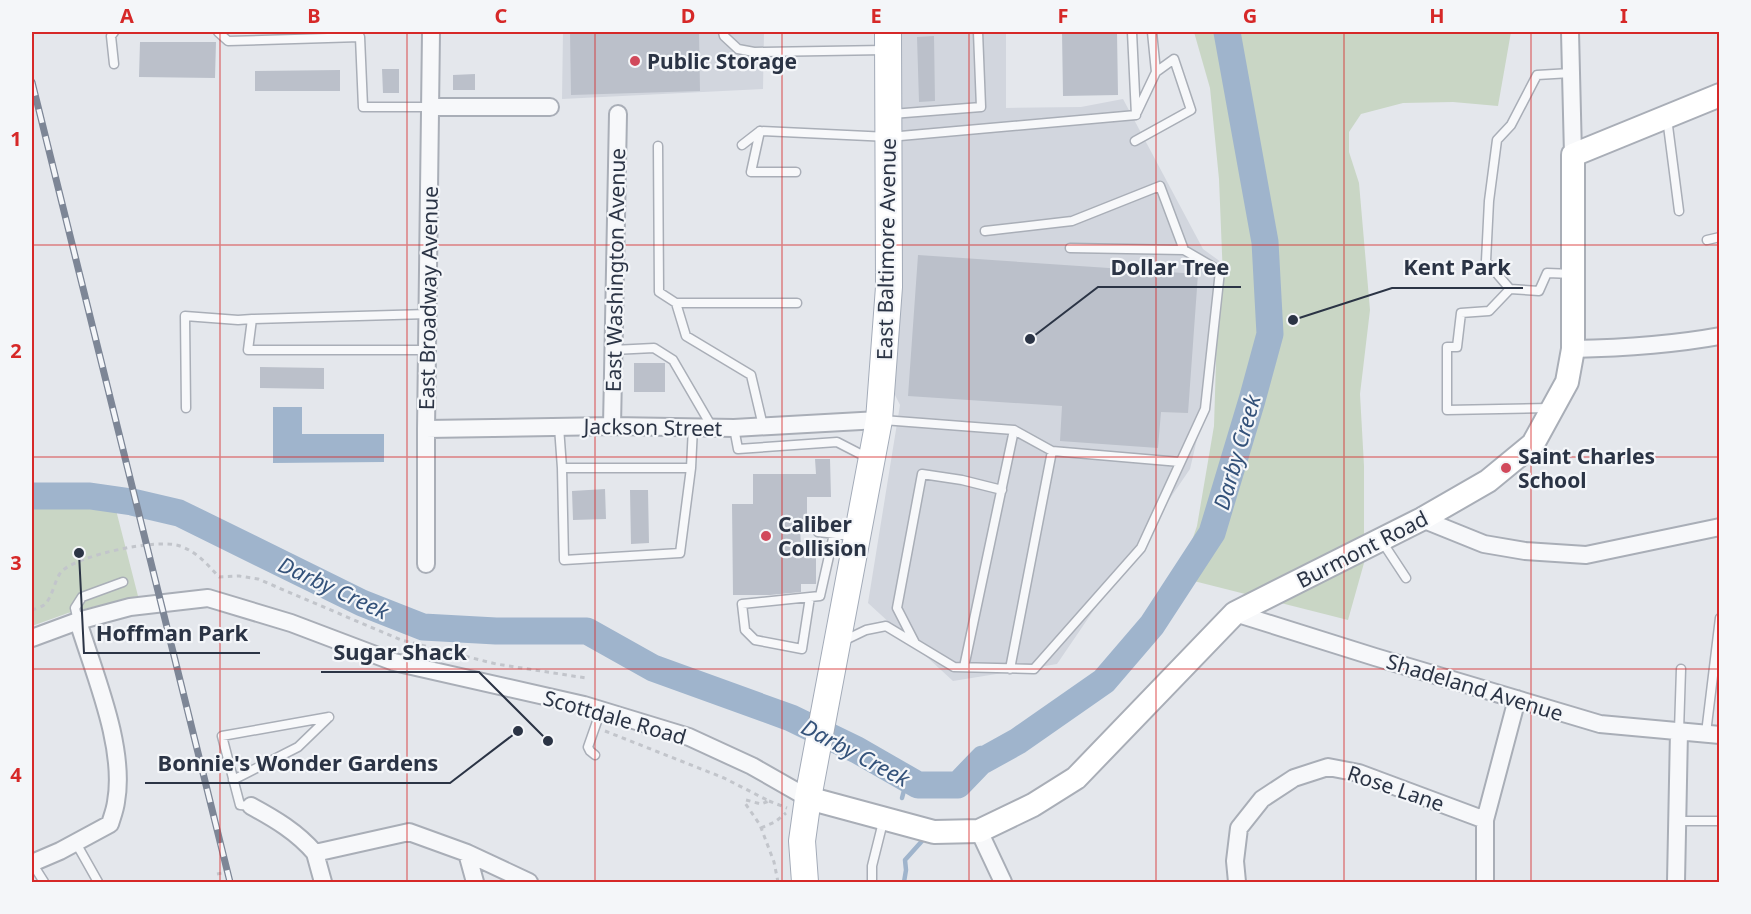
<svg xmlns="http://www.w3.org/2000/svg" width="1751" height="914" viewBox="0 0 1751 914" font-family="'Noto Sans',sans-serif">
  <rect width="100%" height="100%" fill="#e4e7ec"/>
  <path fill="#d2d6de" d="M563,32H764L763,89L562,99Z
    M899,32H1006V108L1081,107L1123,99L1203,249L1236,273L1190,469L1057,664L953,681L868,603L900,405L892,389Z"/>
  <path fill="#c9d6c5" d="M1194,32H1511L1498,106L1453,102L1403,103L1361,114L1349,132V152L1359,183L1370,310L1360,394L1364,466V563L1348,620L1178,577L1184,564L1197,526L1214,426L1217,329L1223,278L1219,179L1210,88Z
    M32,507L116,510L138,596L68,613L32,626Z"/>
  <path fill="#9fb4cc" d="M273,407H302V434H384V462L273,463Z"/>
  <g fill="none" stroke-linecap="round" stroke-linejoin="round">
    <path stroke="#9fb4cc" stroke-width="4.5" d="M902,798L907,779
      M904,882L906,870L905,860L922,841"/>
    <path stroke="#9fb4cc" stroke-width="27" d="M32,496H90L132,502L179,513L362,603L423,627L496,631H587L653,668L791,718L857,750L918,785H958L983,759L982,761L1018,741L1104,681L1152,625L1212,533L1252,400L1270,334L1265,242L1227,32"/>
  </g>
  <path fill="#bbc0ca" d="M570,32H699L700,91L571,95Z
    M1062,32H1117L1118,95L1063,96Z
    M934,36L935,101L919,102L917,37Z
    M140,42H216L215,78L139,77Z
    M382,69H399V93H383Z
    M340,70V91H255V71Z
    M475,74V90H453V75Z
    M918,255L1198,274L1188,413L1161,412L1158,448L1060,441L1062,406L908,396Z
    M634,363H665V392H634Z
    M260,367L324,368V389L260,388Z
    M815,459H830L831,497H807V522H800L801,551L816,550V584H801V592L770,595H733L732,504H753V474H816Z
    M605,489L606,519L573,520L572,491Z
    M630,490H648L649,543L631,544Z"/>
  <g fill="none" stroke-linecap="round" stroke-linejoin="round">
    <g stroke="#a9aeb7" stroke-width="11">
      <path id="lane" d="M218,32L228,41L360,37L363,107H431
        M723,32L724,36L738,49L754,52L885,50
        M114,64L111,36L114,32
        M1571,73L1537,75L1511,125L1497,140L1489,201L1486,261L1510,289L1539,291L1547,273L1573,274
        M1137,112L1156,72L1152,32
        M892,114L981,107L978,32
        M1667,118L1679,211
        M760,131L751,172H796
        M1135,141L1191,110L1174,59L1156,72
        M742,145L760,131L889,137L1136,115L1132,32
        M658,146L659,292L676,303L686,336L751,375L763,426
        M1707,240L1720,237
        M1070,248L1184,250
        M1510,289L1489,311L1461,313L1457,347H1447V410L1549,408
        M676,303H797
        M427,350H248L252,319L428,314
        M613,350L654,348L673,360L712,427
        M186,408L185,316L238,320L252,319
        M883,420L1014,430
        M559,427L562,468H691L693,427
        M734,428L738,449L837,442L870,459
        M562,468L564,560L680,553L691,468
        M818,532L855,536
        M1381,540L1406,578
        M810,597L802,649L755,640L745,630L742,604L810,597L820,596L834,534
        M78,621L75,608L82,597L123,582
        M841,642L866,630L886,626L954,667L1034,669L1141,548L1205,409L1220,271L1184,250L1160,186L1072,221L985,231
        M915,643L897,608L922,474L962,480L1002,490
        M964,667L1014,430L1052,451L1180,462
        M1010,669L1052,451
        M1679,731L1681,669
        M1706,733L1720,618
        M595,755L590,751L588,747L601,710
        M233,780L298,747L329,717
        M251,806L240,805L222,736L329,717
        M1677,821H1720
        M76,843L98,882
        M32,863L44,882
        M872,882V866L884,818"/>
    </g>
    <g stroke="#a9aeb7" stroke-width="20">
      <path id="street" d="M1570,32L1573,155
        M432,107H550
        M1573,349C1622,348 1671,345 1720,336
        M612,426L618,114
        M426,429L612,426L734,428L879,420
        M1422,519L1484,544L1525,551L1586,555L1720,527
        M426,564V429L431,32
        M1235,613L1375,657L1600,724L1720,735
        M32,638L78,621L130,607L208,598L291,623L394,662L584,705L689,737L752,766L808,798
        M251,806C275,819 297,832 315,853L409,832L467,853L529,882
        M979,831L1003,882
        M315,853L323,882
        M467,853L475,882
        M32,863L60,851L110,824C112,817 115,810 116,802C126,747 94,674 78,621
        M1237,882L1235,861L1239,828L1262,799L1294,778L1328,767L1359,773L1485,820
        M1485,882V820L1517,699
        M1676,882L1679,731"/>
    </g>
    <g stroke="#a9aeb7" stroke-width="26">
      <path id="secondary" d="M808,798L934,832L979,831L1033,805L1076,778L1235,613L1422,519L1488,481L1533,444L1567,382L1573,349V155L1720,95"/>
    </g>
    <g stroke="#a3abb8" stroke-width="28">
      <path id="primary" d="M805,882L802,841L808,798L879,420L889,287L888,32"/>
    </g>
    <path stroke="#c2c5cb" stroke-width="3" stroke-dasharray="4.5 4.5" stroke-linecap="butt" d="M32,610C35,609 41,607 44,605C53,597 54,581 61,572C77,555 158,538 180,546C197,552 207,564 219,577L239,576L258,579L401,640L496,664L586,678
      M605,731L724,778L769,801L761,804L746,800L745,803L760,825L774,862L778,882
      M769,801L787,808
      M761,828L775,822L786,813
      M217,874L232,871"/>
    <use href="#lane" stroke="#f7f8fa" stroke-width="8"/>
    <use href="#street" stroke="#f7f8fa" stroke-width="16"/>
    <use href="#secondary" stroke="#fff" stroke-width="22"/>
    <use href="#primary" stroke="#fff" stroke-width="26"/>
    <g stroke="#7d8696" stroke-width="7">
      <path id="rail" d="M32,82L230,882"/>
    </g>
    <use href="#rail" stroke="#f4f6f9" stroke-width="4.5" stroke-dasharray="14" stroke-linecap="butt"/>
  </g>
  <path fill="none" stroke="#d62828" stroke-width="1.5" stroke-opacity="0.55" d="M220,32V882M407,32V882M595,32V882M782,32V882M969,32V882M1156,32V882M1344,32V882M1531,32V882M32,245H1720M32,457H1720M32,669H1720"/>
  <g fill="#d1495b" stroke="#f4f6f9" stroke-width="2">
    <circle cx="635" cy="61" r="6"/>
    <circle cx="1506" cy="468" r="6"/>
    <circle cx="766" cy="536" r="6"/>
  </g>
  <g text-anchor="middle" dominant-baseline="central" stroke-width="4.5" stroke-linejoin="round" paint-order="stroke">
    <g font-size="21" font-weight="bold" fill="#2b3445" stroke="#f4f6f9" text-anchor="start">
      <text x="647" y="61">Public Storage</text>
      <text x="1518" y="456">Saint Charles<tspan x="1518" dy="24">School</tspan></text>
      <text x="778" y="524">Caliber<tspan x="778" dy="24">Collision</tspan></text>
    </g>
    <g font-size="21" fill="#2b3445" stroke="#f4f6f9">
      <text transform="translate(886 249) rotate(-89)">East Baltimore Avenue</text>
      <text transform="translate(615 270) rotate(-89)">East Washington Avenue</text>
      <text transform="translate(428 298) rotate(-89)">East Broadway Avenue</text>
      <text transform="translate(653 427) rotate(1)">Jackson Street</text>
      <text transform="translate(1362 549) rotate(-27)">Burmont Road</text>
      <text transform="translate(1475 687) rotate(17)">Shadeland Avenue</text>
      <text transform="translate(615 717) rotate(16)">Scottdale Road</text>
      <text transform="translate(1396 788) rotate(19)">Rose Lane</text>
    </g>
    <g font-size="22" font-style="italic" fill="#34527a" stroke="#f4f6f9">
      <text transform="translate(1236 452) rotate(-74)">Darby Creek</text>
      <text transform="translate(334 587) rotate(25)">Darby Creek</text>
      <text transform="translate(856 752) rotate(28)">Darby Creek</text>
    </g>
  </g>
  <path fill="none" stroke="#2b3445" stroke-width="2" d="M1030 339L1098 287H1241M1293 320L1392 288H1523M79 553L84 653H260M548 741L479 672H321M518 731L450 783H145"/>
  <g fill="#2b3445" stroke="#f4f6f9" stroke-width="2">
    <circle cx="1030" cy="339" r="6"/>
    <circle cx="1293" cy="320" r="6"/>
    <circle cx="79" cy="553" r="6"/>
    <circle cx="548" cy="741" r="6"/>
    <circle cx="518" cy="731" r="6"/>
  </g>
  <g font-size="22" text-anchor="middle" font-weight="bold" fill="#2b3445" stroke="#f4f6f9" stroke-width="4.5" stroke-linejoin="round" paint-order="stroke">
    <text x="1170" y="275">Dollar Tree</text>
    <text x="1457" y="275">Kent Park</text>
    <text x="172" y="641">Hoffman Park</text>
    <text x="400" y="660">Sugar Shack</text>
    <text x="298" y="771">Bonnie's Wonder Gardens</text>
  </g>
  <rect width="1751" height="914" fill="none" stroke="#f4f6f9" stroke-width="66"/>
  <rect x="33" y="33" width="1685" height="848" fill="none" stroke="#d62828" stroke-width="2"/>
  <g font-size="20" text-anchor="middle" font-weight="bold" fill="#d62828">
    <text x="127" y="23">A</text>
    <text x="314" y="23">B</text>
    <text x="501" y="23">C</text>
    <text x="688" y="23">D</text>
    <text x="876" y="23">E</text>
    <text x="1063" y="23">F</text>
    <text x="1250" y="23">G</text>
    <text x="1437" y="23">H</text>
    <text x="1624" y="23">I</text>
    <text x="16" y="146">1</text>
    <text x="16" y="358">2</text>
    <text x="16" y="570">3</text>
    <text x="16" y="782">4</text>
  </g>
</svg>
